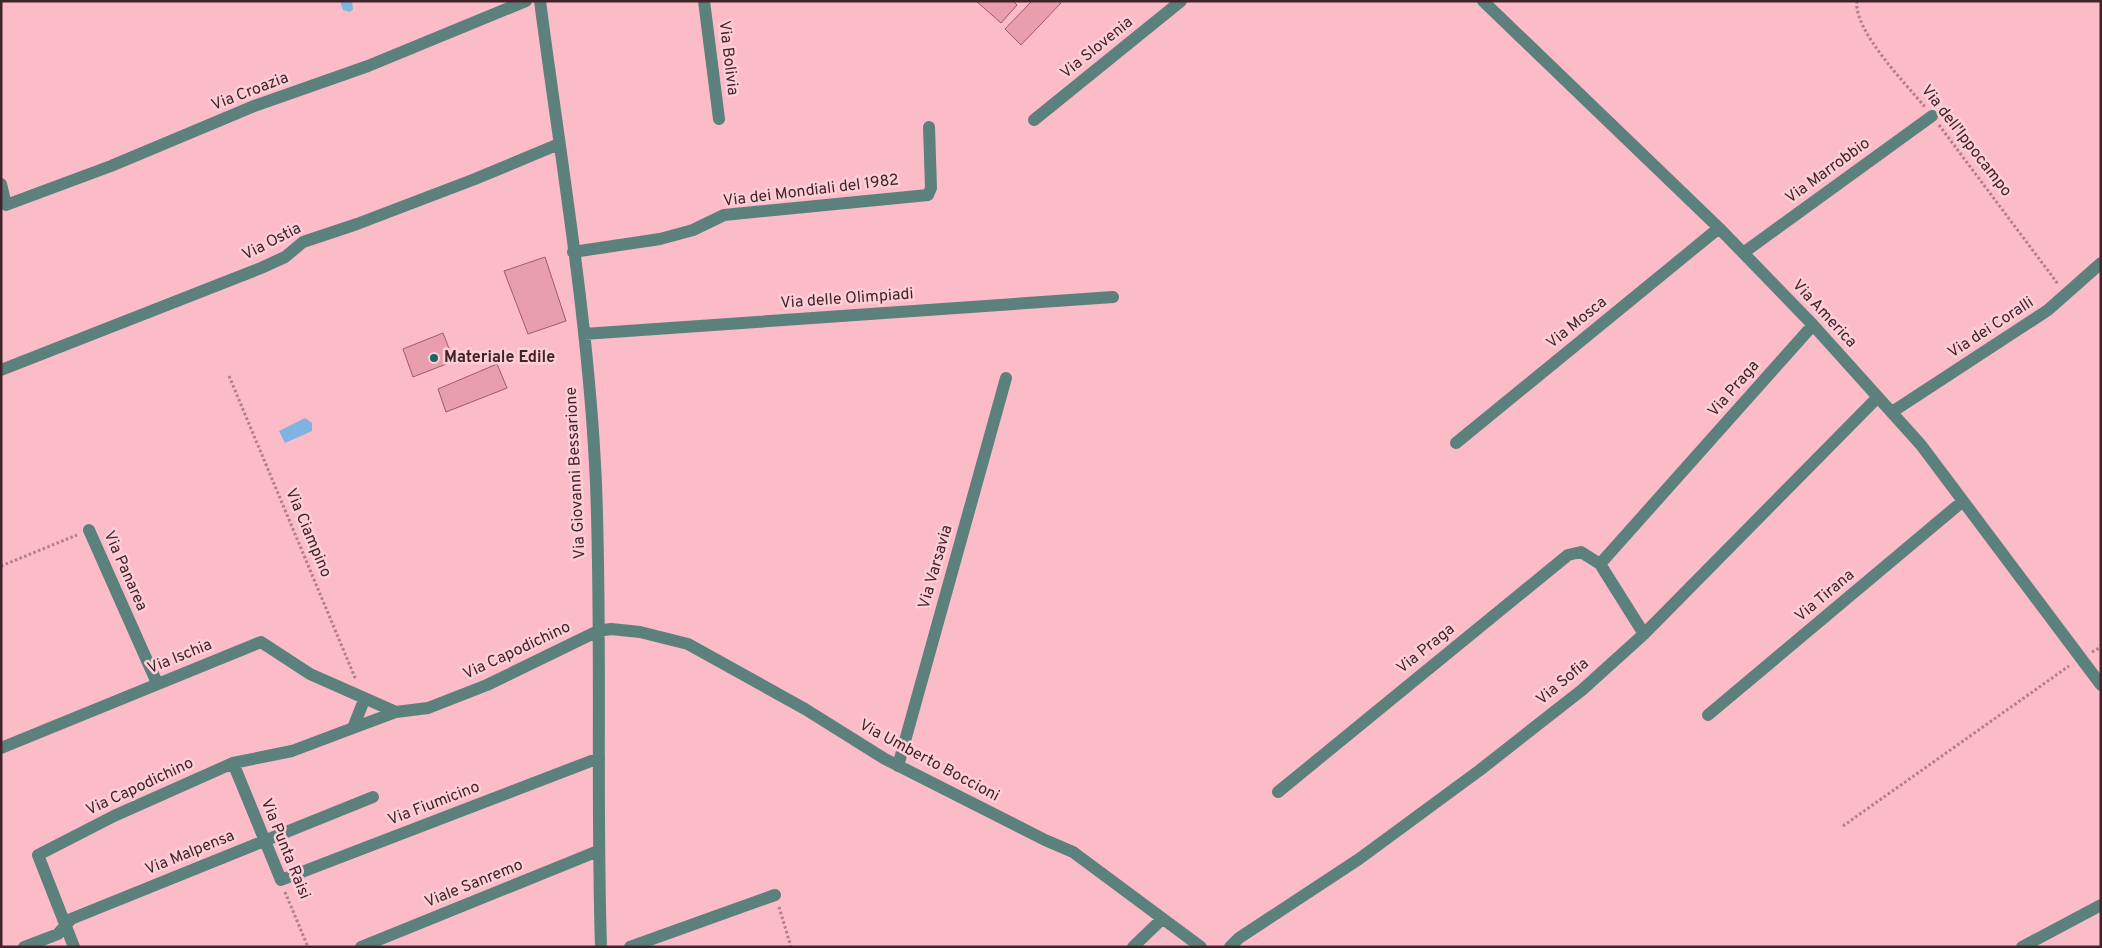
<svg xmlns="http://www.w3.org/2000/svg" width="2102" height="948" viewBox="0 0 2102 948" font-family="Overpass,sans-serif">
  <rect width="100%" height="100%" fill="#fbbcc8"/>
  <path fill="#7fb3e2" d="M340,1H352L353,9L350,12L343,10Z
    M305,418L312,423V431L285,443L279,431Z"/>
  <path fill="#e99ead" stroke="#9f5a6a" d="M976,1H1013L1017,5L1001,23Z
    M1032,1H1059L1061,3L1021,45L1005,29Z
    M545,257L566,321L528,334L504,271Z
    M443,333L454,361L413,377L403,349Z
    M497,364L507,388L446,412L438,389Z"/>
  <g fill="none" stroke-linecap="round" stroke-linejoin="round">
    <path stroke="#af7e88" stroke-width="3" stroke-dasharray="2.5 2.5" stroke-linecap="butt" d="M1857,1C1853,30 1906,84 1925,107
      M1939,125L2058,284
      M229,376L356,680
      M1,566L77,535
      M2092,652L2101,647
      M1843,826L2069,666
      M285,892L308,947
      M779,907L791,947"/>
    <path stroke="#5c807b" stroke-width="12" d="M540,1C561,162 589,323 596,484C602,638 596,793 601,947
      M704,1L719,119
      M1483,1L1719,228L1813,325L1921,445L2101,685
      M1034,120L1181,1
      M1,184L6,205L111,166L254,106L368,66L526,1
      M573,252L660,239L693,230L724,215L928,195L931,188L929,127
      M1743,253L1932,116
      M584,334L1113,297
      M1,370L261,268L285,257L303,242L357,224L475,179L559,144
      M1892,412L2048,310L2101,263
      M1456,443L1719,228
      M89,530L157,683
      M1600,564L1813,325
      M364,700L353,728L396,712
      M1708,715L1963,501
      M1,748L261,642L310,674L396,712L428,708L487,685L598,631L611,629L640,632L688,644L805,709L885,759L1045,840L1073,852L1201,947
      M233,763L281,880L599,758
      M898,766L1006,378
      M1278,792L1568,555L1581,552L1600,564L1644,634
      M24,947L58,934L71,919L373,797
      M74,947L38,855L114,816L233,763L292,751L353,728
      M361,947L598,851
      M630,947L775,895
      M1133,947L1162,919
      M1230,947L1239,938L1359,859L1480,770L1582,690L1644,634L1878,397
      M2022,947L2101,905"/>
  </g>
  <circle fill="#1b665f" stroke="#feced7" stroke-width="2" cx="434" cy="358" r="5"/>
  <g text-anchor="middle" dominant-baseline="central" stroke-width="5" stroke-linejoin="round" paint-order="stroke">
    <g font-size="16" fill="#41242a" stroke="#feced7">
      <text transform="translate(1097 48) rotate(-39)">Via Slovenia</text>
      <text transform="translate(728 58) rotate(83)">Via Bolivia</text>
      <text transform="translate(250 92) rotate(-21)">Via Croazia</text>
      <text transform="translate(1966 141) rotate(52)">Via dell'Ippocampo</text>
      <text transform="translate(1828 171) rotate(-36)">Via Marrobbio</text>
      <text transform="translate(811 191) rotate(-7)">Via dei Mondiali del 1982</text>
      <text transform="translate(272 242) rotate(-27)">Via Ostia</text>
      <text transform="translate(847 299) rotate(-4)">Via delle Olimpiadi</text>
      <text transform="translate(1824 314) rotate(47)">Via America</text>
      <text transform="translate(1577 323) rotate(-39)">Via Mosca</text>
      <text transform="translate(1991 328) rotate(-33)">Via dei Coralli</text>
      <text transform="translate(1734 389) rotate(-49)">Via Praga</text>
      <text transform="translate(576 473) rotate(-93)">Via Giovanni Bessarione</text>
      <text transform="translate(308 533) rotate(67)">Via Ciampino</text>
      <text transform="translate(936 567) rotate(-74)">Via Varsavia</text>
      <text transform="translate(125 571) rotate(66)">Via Panarea</text>
      <text transform="translate(1825 596) rotate(-40)">Via Tirana</text>
      <text transform="translate(1426 649) rotate(-39)">Via Praga</text>
      <text transform="translate(517 651) rotate(-25)">Via Capodichino</text>
      <text transform="translate(180 657) rotate(-22)">Via Ischia</text>
      <text transform="translate(1563 682) rotate(-40)">Via Sofia</text>
      <text transform="translate(929 761) rotate(28)">Via Umberto Boccioni</text>
      <text transform="translate(140 787) rotate(-25)">Via Capodichino</text>
      <text transform="translate(434 804) rotate(-21)">Via Fiumicino</text>
      <text transform="translate(285 849) rotate(68)">Via Punta Raisi</text>
      <text transform="translate(190 853) rotate(-22)">Via Malpensa</text>
      <text transform="translate(474 884) rotate(-22)">Viale Sanremo</text>
    </g>
    <g font-size="16" font-weight="bold" fill="#41242a" stroke="#feced7" text-anchor="start">
      <text x="444" y="358">Materiale Edile</text>
    </g>
  </g>
  <rect width="2102" height="948" fill="none" stroke="#41242a" stroke-width="5"/>
</svg>
